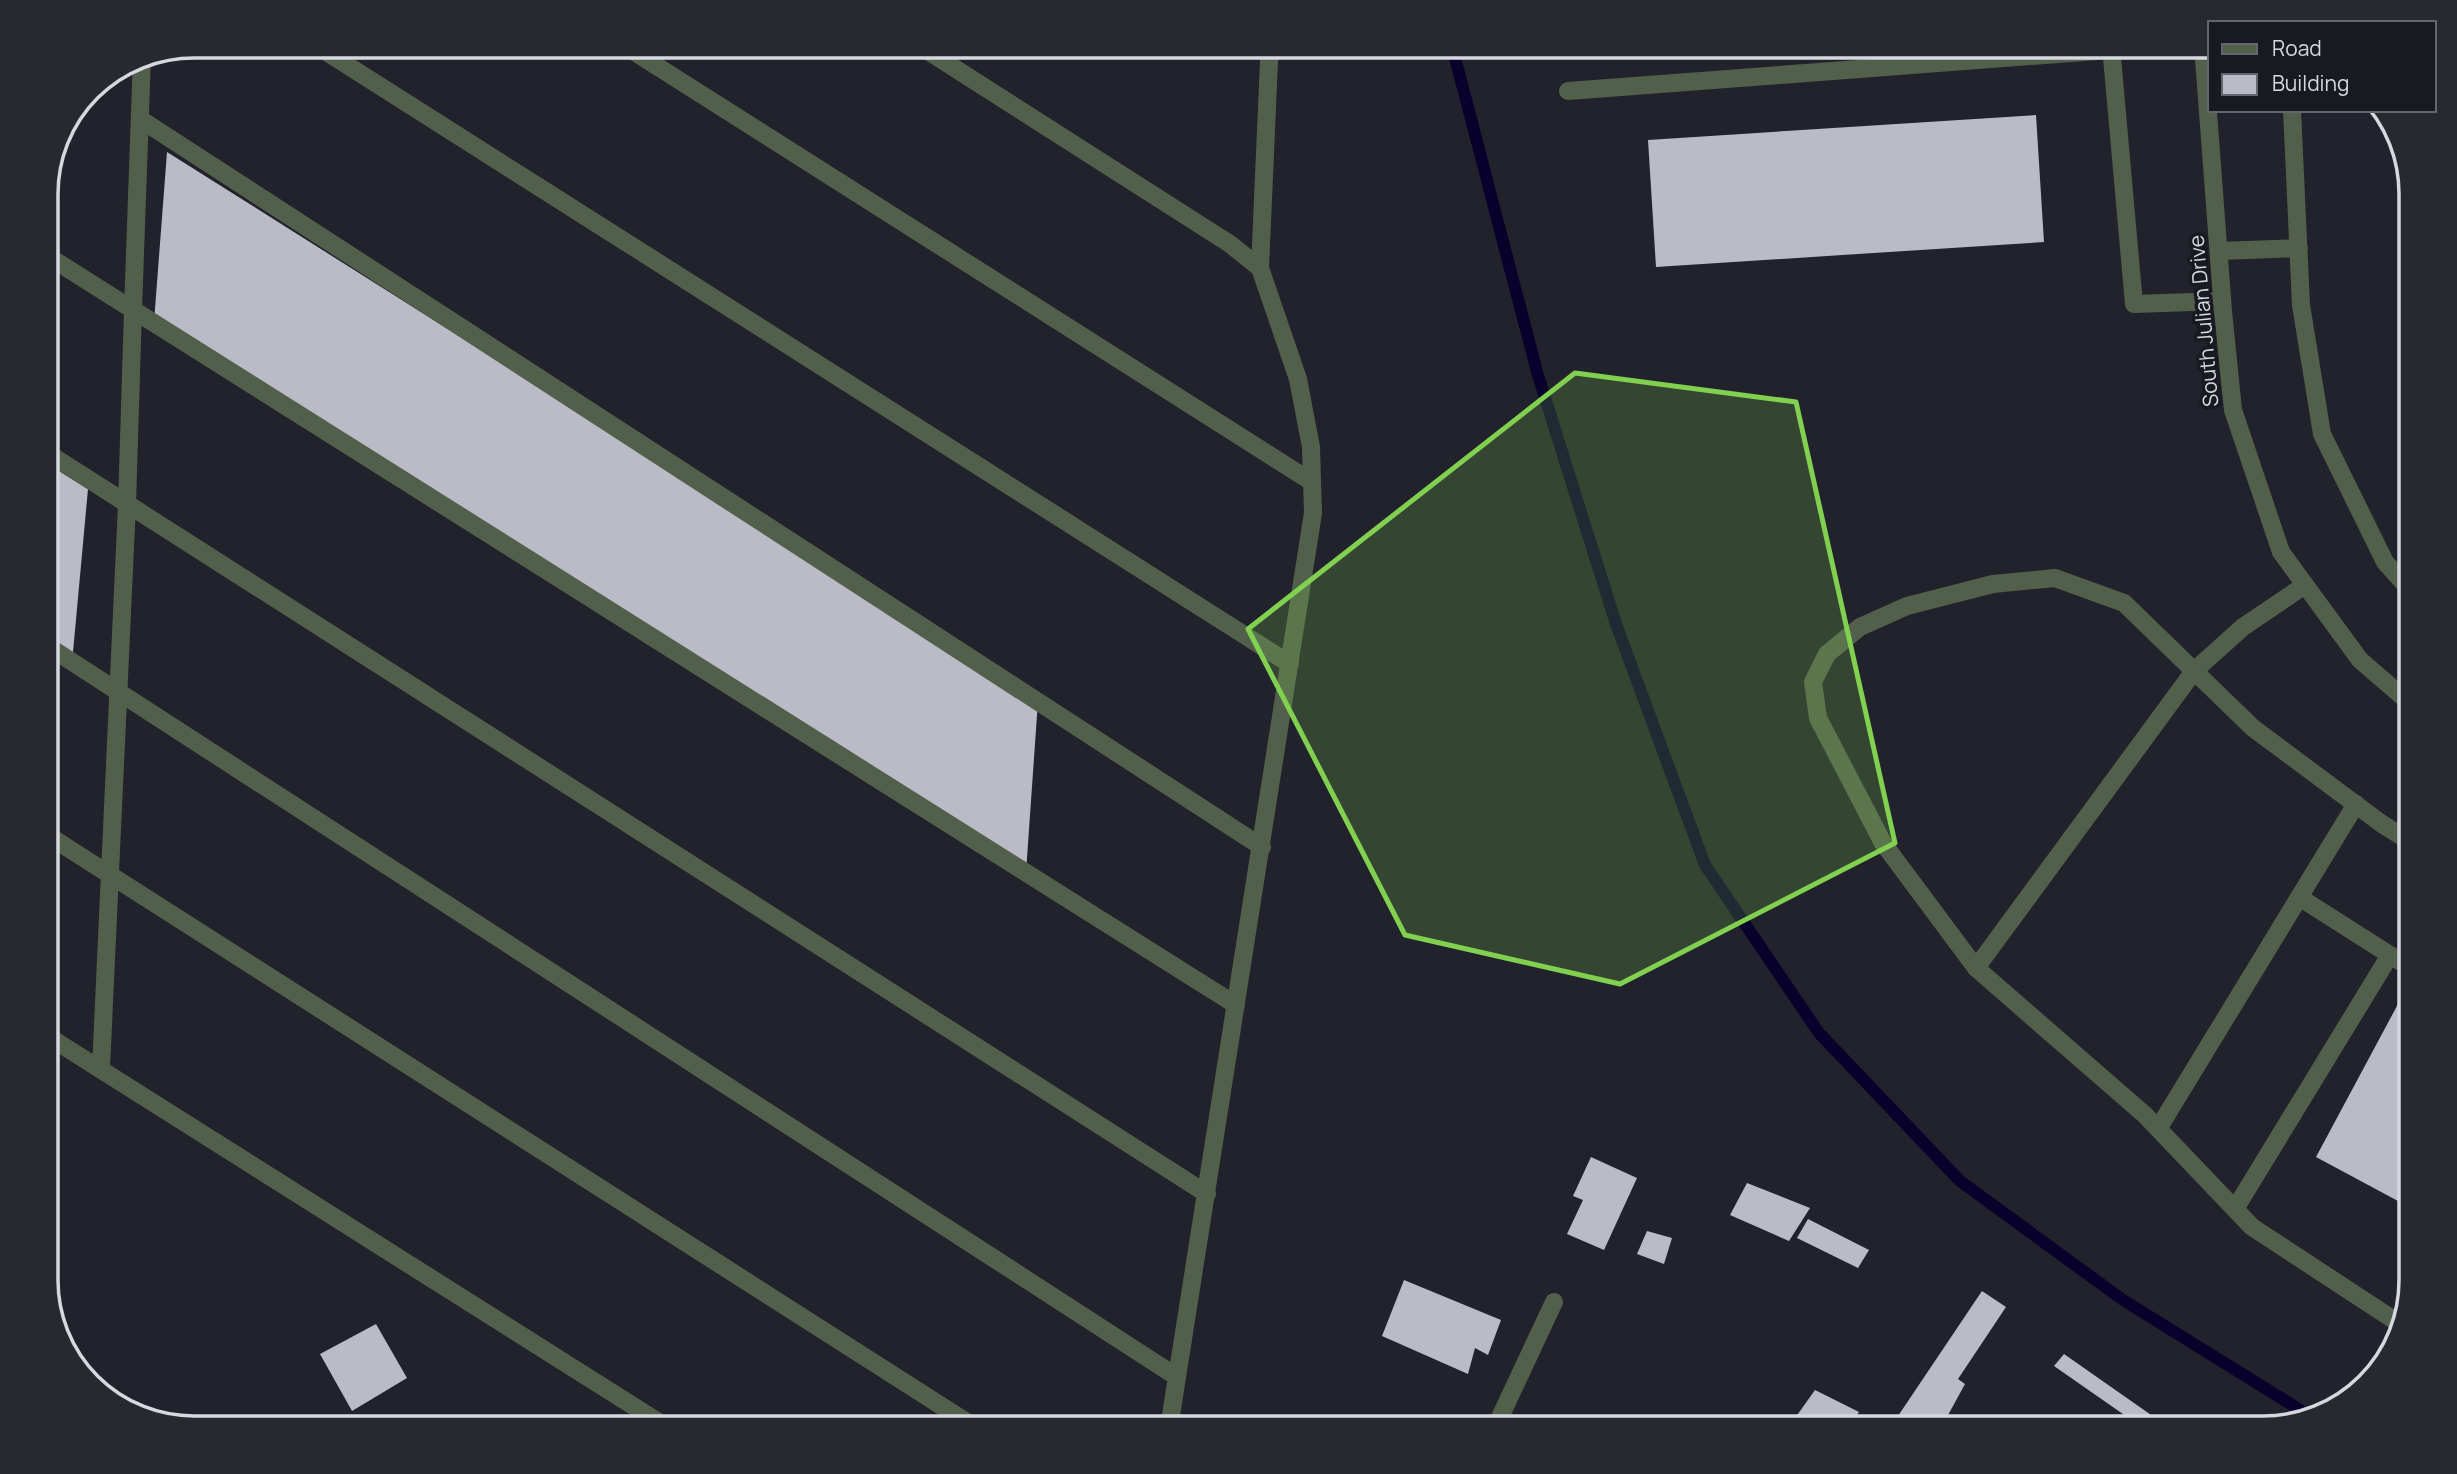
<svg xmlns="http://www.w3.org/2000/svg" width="2457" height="1474" viewBox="0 0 2457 1474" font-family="Manrope,sans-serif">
  <rect width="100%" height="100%" fill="#21222b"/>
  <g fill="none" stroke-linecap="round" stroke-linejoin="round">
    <path stroke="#07012b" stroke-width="12" d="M1452,46L1537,372L1616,624L1705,865L1819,1033L1960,1181L2123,1300L2310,1416"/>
  </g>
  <path fill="#babbc7" d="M2036,115L2044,242L1656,267L1648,140Z
    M167,152L1038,701L1026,872L154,322Z
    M46,463L88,489L72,663L46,646Z
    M2405,991L2411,994V1208L2316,1157Z
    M1591,1157L1637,1178L1604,1250L1567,1234L1583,1200L1573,1196Z
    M1747,1183L1810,1208L1789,1241L1730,1215Z
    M1808,1219L1869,1250L1858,1268L1797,1238Z
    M1647,1231L1672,1238L1664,1264L1637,1254Z
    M1404,1280L1501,1320L1488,1355L1475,1348L1468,1374L1382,1336Z
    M1982,1291L2006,1307L1958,1379L1965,1384L1941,1428H1919L1898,1416Z
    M376,1324L407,1378L352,1411L320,1354Z
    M2064,1354L2154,1417L2150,1428H2143L2054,1366Z
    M1815,1390L1859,1412L1849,1428H1788Z"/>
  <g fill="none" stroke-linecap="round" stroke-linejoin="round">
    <path stroke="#52604b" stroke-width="18" d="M317,46L1290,664
      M625,46L1312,482
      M920,46L1230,244L1260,268L1298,379L1311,447L1313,513L1169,1428
      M2111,46L2134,304L2222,301
      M1568,91L2111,50
      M140,119L1262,847
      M46,255L1236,1005
      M1260,268L1269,61L1268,46
      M46,452L1207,1194
      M46,645L1177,1377
      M46,834L976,1428
      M2299,897L2390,955
      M1976,968L2194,671L2243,627L2305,585
      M46,1035L668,1428
      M101,1068L127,504L133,310
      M2158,1129L2356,804
      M2235,1209L2390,955L2411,968
      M2400,1324L2252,1227L2145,1115L1976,968L1883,843L1818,718L1813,682L1827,654L1860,627L1907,606L1993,584L2055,578L2124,603L2253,728L2382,824L2411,842
      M108,1397L130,1411
      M1495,1428L1554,1302"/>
    <path stroke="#52604b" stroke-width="18" d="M2203,46L2223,311L2233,410L2281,552L2360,660L2411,704
      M2292,110L2301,305L2322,434L2385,562L2411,591
      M2219,251L2299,248
      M133,310L142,56"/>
  </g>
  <path fill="#81d050" fill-opacity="0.2" stroke="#81d050" stroke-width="5" stroke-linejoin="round" d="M1575,373L1796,402L1895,843L1620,984L1405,935L1248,629Z"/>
  <g text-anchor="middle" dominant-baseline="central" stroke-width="7" stroke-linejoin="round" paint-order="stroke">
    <g font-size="21" fill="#d7d8df" stroke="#181921">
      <text transform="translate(2203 321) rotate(-95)">South Julian Drive</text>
    </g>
  </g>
  <path d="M0 0H2457V1474H0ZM194 58H2263A136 136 0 0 1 2399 194V1280A136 136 0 0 1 2263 1416H194A136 136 0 0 1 58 1280V194A136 136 0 0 1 194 58Z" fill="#272830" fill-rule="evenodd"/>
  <path fill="none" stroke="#d7d8df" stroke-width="3.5" d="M194 58H2263A136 136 0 0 1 2399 194V1280A136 136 0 0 1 2263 1416H194A136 136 0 0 1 58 1280V194A136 136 0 0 1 194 58Z"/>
  <rect x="2208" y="21" width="228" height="91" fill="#181921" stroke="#64656d" stroke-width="2"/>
  <rect x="2222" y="44" width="35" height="10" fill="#52604b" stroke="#64656d" stroke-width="2"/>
  <text x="2272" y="56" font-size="21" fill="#d7d8df">Road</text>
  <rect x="2222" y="74" width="35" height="21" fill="#babbc7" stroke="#64656d" stroke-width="2"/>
  <text x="2272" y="91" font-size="21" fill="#d7d8df">Building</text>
</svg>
